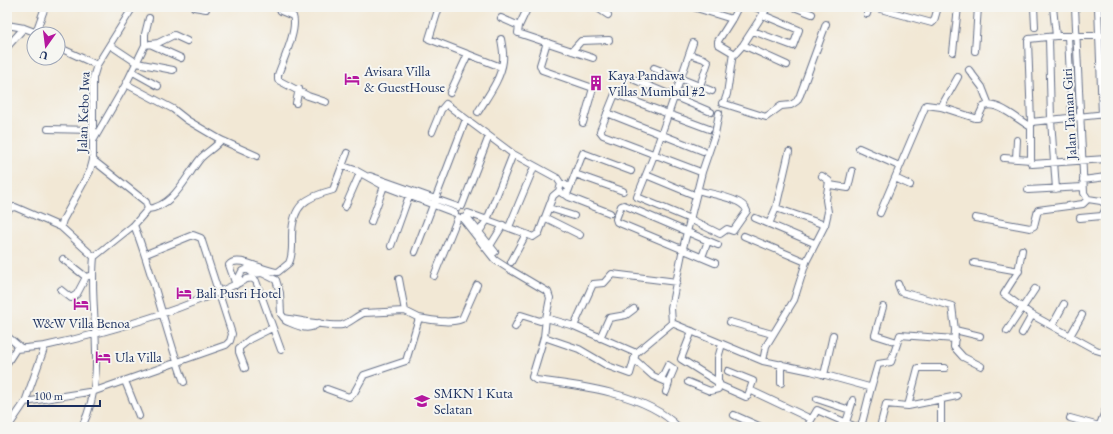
<svg xmlns="http://www.w3.org/2000/svg" width="1113" height="434" viewBox="0 0 1113 434" font-family="'EB Garamond',serif">
  <rect width="100%" height="100%" fill="#f6f6f2"/>
  <filter id="ink" filterUnits="userSpaceOnUse"><feTurbulence type="fractalNoise" baseFrequency=".025" numOctaves="2"/><feDisplacementMap in="SourceGraphic" scale="8" xChannelSelector="R" yChannelSelector="G"/><feConvolveMatrix kernelMatrix="1 2 1 2 8 2 1 2 1" color-interpolation-filters="sRGB"/></filter>
  <filter id="wash" filterUnits="userSpaceOnUse"><feTurbulence type="fractalNoise" baseFrequency=".012" numOctaves="4" result="noise"/><feDisplacementMap in="SourceGraphic" scale="16" xChannelSelector="R" yChannelSelector="G"/><feGaussianBlur stdDeviation="0.9" result="paint"/><feColorMatrix in="noise" values="0 0 0 0 0 0 0 0 0 0 0 0 0 0 0 0 0 1.4 0 .05"/><feComposite in="paint" operator="in"/></filter>
  <g filter="url(#wash)">
    <rect width="100%" height="100%" fill="#f2e8d5"/>
  </g>
  <g filter="url(#ink)">
    <g fill="none" stroke-linecap="round" stroke-linejoin="round">
      <g stroke="#667088" stroke-width="8">
        <path id="minor" d="M194,7L206,9
          M277,7L281,11L293,16C298,30 283,60 278,75V80L308,96L326,102
          M439,7L429,39L501,67
          M528,7L519,26L518,33L593,58
          M596,7L608,15
          M693,7L732,19L718,41V44L735,54L743,45L765,11
          M754,7L765,11L768,7
          M794,7L812,14
          M873,7L932,23L934,21L938,7
          M1034,7L1035,27
          M1053,7L1056,36
          M1075,7L1084,193L1088,199L1101,201L1106,205
          M1098,7L1102,115
          M867,14L869,7
          M501,18L519,26
          M732,19L738,7
          M7,25L24,28L40,34
          M753,31L793,46L799,30L763,15
          M36,32L45,7
          M1068,36L1072,118
          M1106,36H1056L1029,39L1028,41L1031,122V163L1032,164L1106,159
          M1049,38L1051,120L1056,189
          M547,42L540,65L542,70L593,88L583,123
          M693,43L654,155L637,197L690,219L720,234L727,229L733,231L747,211C744,198 709,194 697,190
          M150,44L181,58
          M110,45L137,63L173,70
          M145,45V34L149,18
          M743,45L787,65
          M7,47L24,28
          M58,47L97,65
          M572,51L581,41L609,40
          M975,51L978,7
          M953,52L958,7
          M689,54L704,59L708,62L700,86
          M654,68L712,91
          M969,70L982,87L989,105
          M133,72L158,86
          M635,80L711,112
          M126,84L173,109L187,120L221,140L257,156
          M450,93L468,54
          M296,103L299,89
          M722,103L766,117L781,106L791,105L797,101L800,95L826,24
          M724,103L727,94L733,53
          M941,107L958,77
          M478,112C487,97 501,79 503,61C504,54 502,45 501,39
          M607,113L703,151
          M719,113L715,134L702,172L683,248L671,308L672,323L763,361L811,371L869,387L871,388L861,427
          M1031,122L1106,114
          M48,129L93,130
          M432,132L441,110L446,104L513,154L557,178L561,184
          M93,141L126,84L145,45L158,43L174,35L187,41
          M859,148L899,166
          M1004,158L1031,160
          M1016,159L1017,140
          M343,166L355,170L384,186L455,213
          M698,171L603,135L600,131L615,94L709,129
          M575,174L623,191
          M646,175L692,194
          M370,176L458,207
          M895,178L910,185
          M1083,180L1106,177
          M830,185L848,188L852,171
          M568,187L564,184H561L559,191L563,194L568,192L583,153L631,171
          M1028,190L1083,187
          M565,194L569,197L610,213
          M462,206L489,136
          M345,207L360,173
          M549,208L574,216
          M776,208L825,225
          M148,209C174,206 185,178 200,159C206,152 215,148 221,140
          M7,212L10,208L15,207L61,227
          M468,213L526,234L511,262
          M880,213L926,105L941,107L975,118H978L983,107C996,99 1019,121 1031,127
          M466,216L495,252
          M462,218L495,260L509,269L548,292L550,298L546,318L574,326L636,353
          M546,218L580,235
          M755,218L814,243
          M975,218L1030,228L1034,226L1038,210L1083,204L1088,199
          M1080,218L1102,216L1106,208
          M371,222L384,186
          M769,224L776,208L789,152
          M134,225C154,276 165,330 184,382
          M509,227L534,167
          M479,232L487,220L513,154
          M526,234L533,237L539,233L553,196L559,191
          M744,236L806,262
          M391,246L410,193
          M490,246L503,225
          M1022,250L1018,272L1004,294L1032,315L1096,350L1106,353
          M415,252L466,119
          M94,257L61,227L63,220L90,171L93,160V78L97,65L133,7
          M702,257L708,241
          M63,259L86,277
          M715,263L617,222L616,219L621,206L624,205L718,245
          M974,263L1019,271
          M247,269L254,274L262,273
          M434,276L458,217
          M399,279L405,311L419,318
          M239,283V277L242,271L252,268L276,280L280,293L281,314L284,318C297,320 331,327 342,325C350,323 356,316 364,313L405,311
          M898,284L901,292L952,306L955,330L954,347L963,357L981,366
          M236,285L229,265C237,254 265,272 278,272L289,263C293,255 292,245 292,236C292,205 306,197 333,190L347,153
          M61,290L71,298L77,294L86,277L92,275
          M883,307L875,335L897,342
          M546,318L544,337L579,349L608,366L630,374L636,353L672,323
          M286,321C298,326 308,332 319,323
          M730,322L772,334
          M574,326L593,284L604,283L612,274L677,282
          M1052,326L1064,304
          M515,327L521,315L540,321L546,318
          M955,330L980,336
          M692,331L681,359L719,383
          M1007,331L1035,289
          M1022,333L1032,315
          M7,336L21,348
          M1070,336L1082,315
          M544,337L532,377L536,380C579,385 648,394 678,427
          M600,338L609,318L626,315L634,309
          M634,359L653,376L669,383L666,392
          M763,361L766,346L794,300L806,262L825,225L828,212L826,200L829,181L822,176
          M7,363L16,349L45,346
          M245,368L239,352V348L250,339L272,328
          M824,375L833,335
          M661,379L668,365L674,369L668,383
          M125,381L139,416
          M688,382L710,391L718,389V358L722,344
          M781,383V364
          M719,385L746,397L748,396L753,381L728,371
          M871,388L878,364L891,362L900,335L955,339
          M327,389L349,397L354,393L364,375L406,361L419,318C433,320 449,324 462,319L477,285
          M752,391L811,419
          M817,399L850,410L846,422
          M25,402L95,391L226,345L230,341L232,334L201,238L193,235L146,254
          M908,406L918,368H945
          M850,410L853,400
          M734,415L761,427
          M1070,418L1099,426
          M941,426V399
          M8,427L25,402L45,346C114,331 183,310 247,279L252,278L256,281L281,350
          M82,427C109,371 88,315 94,257L134,225L148,209L146,202L93,160
          M807,427L817,410L856,427
          M880,427L886,404L908,406L957,396
          M1099,427L1106,409"/>
      </g>
      <use href="#minor" stroke="#fff" stroke-width="6"/>
    </g>
  </g>
  <defs>
    <g id="hotel-bare" transform="scale(1.2)"><path d="M-6-4.5h1.5V1H6V5H4.5V3h-9V5H-6ZM-4 0a1.8 1.8 0 1 1 3.6 0ZM.5 0V-2.5h3Q6-2.5 6 0Z" fill="#b5179e" stroke="#f6f6f2" stroke-width="2.5" paint-order="stroke"/></g>
    <g id="building-bare" transform="scale(1.2)"><path d="M-4-6H4V6H1V3H-1V6H-4ZM-2.5-4.3h1.7v1.8h-1.7ZM.8-4.3h1.7v1.8H.8ZM-2.5-1h1.7V.8h-1.7ZM.8-1h1.7V.8H.8Z" fill="#b5179e" stroke="#f6f6f2" stroke-width="2.5" paint-order="stroke"/></g>
    <g id="school-bare" transform="scale(1.2)"><path d="M0-5L7-2L0 1L-7-2ZM-4 1L0 2.5L4 1V4Q0 6-4 4Z" fill="#b5179e" stroke="#f6f6f2" stroke-width="2.5" paint-order="stroke"/></g>
  </defs>
  <g fill-rule="evenodd">
    <use href="#hotel-bare" x="352" y="79"/>
    <use href="#building-bare" x="596" y="83"/>
    <use href="#hotel-bare" x="184" y="293"/>
    <use href="#hotel-bare" x="81" y="304"/>
    <use href="#hotel-bare" x="103" y="357"/>
    <use href="#school-bare" x="422" y="401"/>
  </g>
  <g text-anchor="middle" dominant-baseline="central" stroke-width="4" stroke-linejoin="round" paint-order="stroke">
    <g font-size="14" fill="#1b2f5e" stroke="#f6f6f2" text-anchor="start">
      <text x="364" y="71">Avisara Villa<tspan x="364" dy="16">&amp; GuestHouse</tspan></text>
      <text x="608" y="75">Kaya Pandawa<tspan x="608" dy="16">Villas Mumbul #2</tspan></text>
      <text x="196" y="293">Bali Pusri Hotel</text>
      <text x="81" y="323" text-anchor="middle">W&amp;W Villa Benoa</text>
      <text x="115" y="357">Ula Villa</text>
      <text x="434" y="393">SMKN 1 Kuta<tspan x="434" dy="16">Selatan</tspan></text>
    </g>
    <g font-size="14" fill="#1b2f5e" stroke="#f6f6f2">
      <text transform="translate(83 112) rotate(-88)">Jalan Kebo Iwa</text>
      <text transform="translate(1069 114) rotate(-93)">Jalan Taman Giri</text>
    </g>
  </g>
  <rect width="1113" height="434" fill="none" stroke="#f6f6f2" stroke-width="24"/>
  <g transform="translate(46 46) rotate(194)"><circle r="19" fill="#f6f6f2" stroke="#9ea6b7"/>
  <path d="M0-3L7 15L0 10L-7 15Z" fill="#b5179e"/>
  <text y="-6" font-size="11" font-weight="bold" text-anchor="middle" fill="#1b2f5e">U</text>
  </g>
  <path d="M28 400v6h72v-6" fill="none" stroke="#1b2f5e" stroke-width="2"/>
  <text x="34" y="400" font-size="12" fill="#1b2f5e" stroke="#f6f6f2" stroke-width="3" paint-order="stroke">100 m</text>
</svg>
